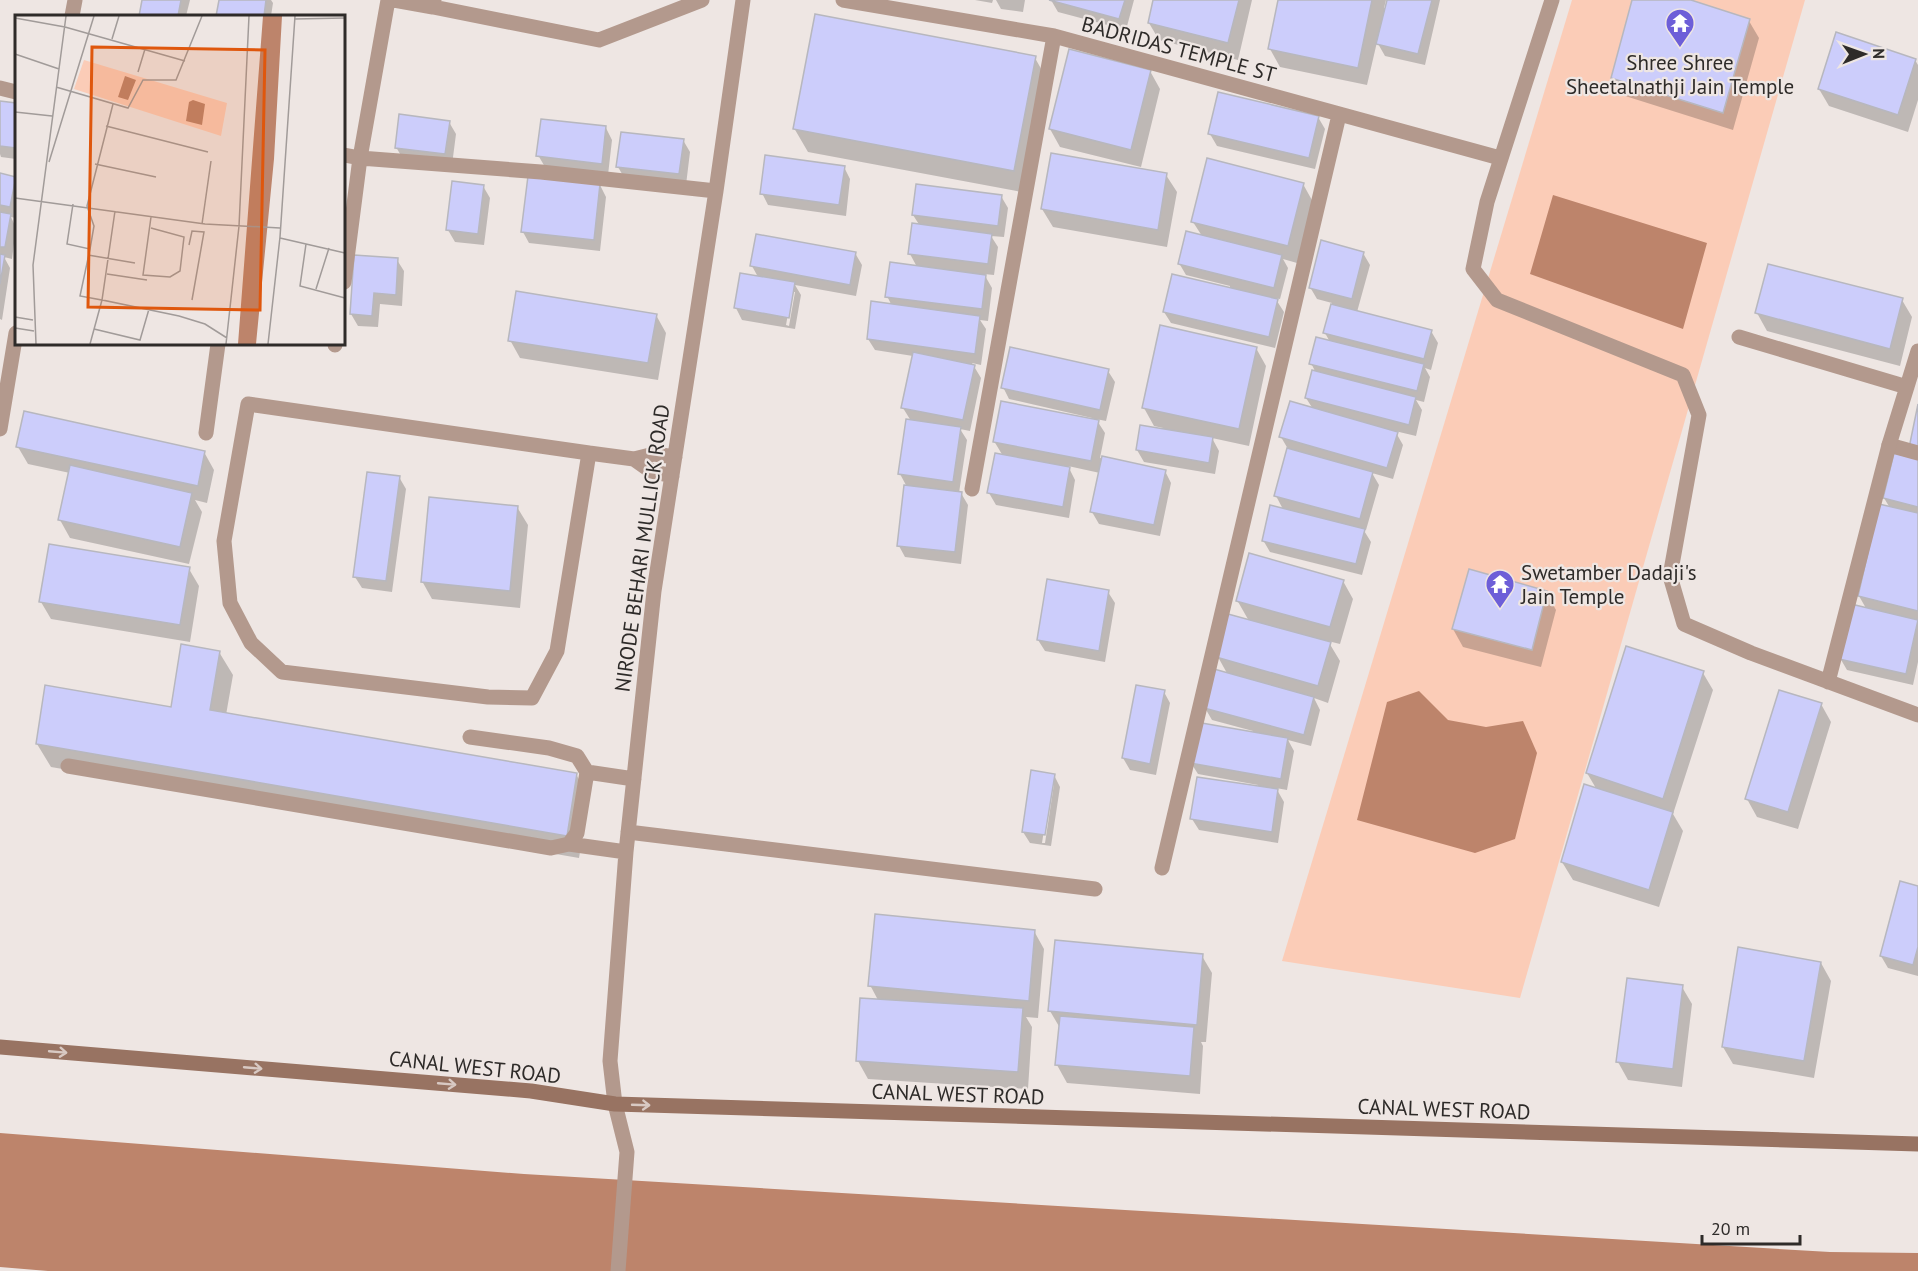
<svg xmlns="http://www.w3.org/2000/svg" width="1918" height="1271" viewBox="0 0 1918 1271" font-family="'PT Sans',sans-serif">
  <rect width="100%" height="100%" fill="#eee6e3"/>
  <path fill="#fbccb7" d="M1572,0H1805L1520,998L1282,961Z"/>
  <path fill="#bd846b" d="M1553,195L1707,243L1683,329L1530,274Z
    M1419,691L1448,720L1486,727L1523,721L1537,753L1515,839L1475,853L1357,820L1387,702Z
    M0,1133L524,1174L1830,1252L1918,1253V1271H48L0,1267Z"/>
  <path fill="#0003" fill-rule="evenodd" d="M144,0H190L186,16H140Z
    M220,0H271L273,3L271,16H218Z
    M975,0H993L992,3Z
    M996,0H1025L1023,12L1001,9Z
    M1051,0H1134L1126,30L1058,12Z
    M1155,0H1252L1238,60L1159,40L1149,23Z
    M1280,0H1386L1384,8L1387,9L1389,0H1440L1425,65L1385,56L1377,42L1367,85L1280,67L1270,49Z
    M1634,0H1686L1749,21L1759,38L1733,130L1622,95L1612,78Z
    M1035,58L1048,81L1027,193L808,152L794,128Z
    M1915,60L1918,65V100L1908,132L1829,106L1819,89Z
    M1150,71L1160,89L1141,167L1060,147L1050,129Z
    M0,102L16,105V159L1,157L0,154Z
    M1318,117L1325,129L1315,169L1217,146L1210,134Z
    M449,122L456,134L452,165L403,159L396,147Z
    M606,128L612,140L608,175L545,167L538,155Z
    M683,140L690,152L686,185L625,179L618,167Z
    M844,167L850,179L846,216L768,205L762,193Z
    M0,175L16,180V218L11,217L16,228L12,259L4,257L10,268L2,320L0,319Z
    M1166,175L1177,192L1167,247L1053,227L1042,209Z
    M1303,184L1313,202L1297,263L1283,259L1288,268L1280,299L1275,298L1284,312L1275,348L1171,323L1164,312L1230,289V286L1186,275L1179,263L1202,236L1193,222Z
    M600,185L606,197L600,251L529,243L523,232Z
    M483,186L490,198L484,245L455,242L448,230Z
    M1001,196L1008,208L1004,237L991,236L998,247L994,275L984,274L992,288L988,321L980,320L986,329L981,365L972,363L981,378L970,431L960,429L967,440L959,493H961L968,505L961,564L905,557L899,546L907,487L900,474L911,421L903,408L913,356L875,350L868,339L892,306L887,296L917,267L910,254L920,226L913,215Z
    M855,253L862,265L856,296L795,285L801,295L795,329L742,320L736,308L758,277L752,266ZM792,292H795L789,326L786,325Z
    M1363,253L1370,265L1357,312L1431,331L1438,343L1431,370L1425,368L1430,377L1424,402L1416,400L1422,410L1416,436L1395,431L1403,445L1393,479L1372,473L1379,485L1366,530L1363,529L1371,542L1362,575L1270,552L1263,540L1284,511L1276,496L1288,449L1281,437L1313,409L1306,398L1316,373L1311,363L1330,342L1325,333L1332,303L1317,299L1310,287Z
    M355,256L397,260L404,271L402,306L380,304L378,327L358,326L351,314Z
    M1902,300L1912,317L1900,366L1767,331L1757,313Z
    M656,315L666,333L658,380L520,358L510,340Z
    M1256,348L1266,366L1249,446L1212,438L1219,451L1215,474L1144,462L1137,450L1162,430L1163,428L1154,426L1144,408Z
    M1108,371L1115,382L1106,421L1096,419L1105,433L1100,458L1165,471L1171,483L1160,536L1099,524L1092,512L1100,473L1068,466L1075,480L1069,518L996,505L989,493L1003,456L994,441L1092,421V418L1009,399L1003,387Z
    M18,447L204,452L214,470L207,503L195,500L202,512L189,564L70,538L60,520L70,473L28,464Z
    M1918,461V662L1913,685L1847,670L1840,658L1867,610L1859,596L1890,508L1884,498Z
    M399,477L406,489L392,592L362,588L355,577Z
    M517,507L528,525L520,608L432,599L422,581Z
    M189,569L199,586L190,642L51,619L41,602Z
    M1343,581L1353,599L1340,644L1328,641L1340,661L1328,703L1314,698L1320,710L1311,746L1288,740L1294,751L1287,790L1276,788L1284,802L1278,843L1199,830L1192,819L1257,788L1258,785L1198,774L1191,763L1253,733V731L1212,720L1205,708L1228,675L1218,657L1249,621L1237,600Z
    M1108,592L1115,603L1105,662L1045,651L1038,640Z
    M1546,592L1556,610L1541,667L1463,647L1453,629Z
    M219,652L233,675L226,715L576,774L589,798L579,858L51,767L37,744L172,708Z
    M1703,673L1713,690L1673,814L1683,831L1659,907L1573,880L1562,862L1597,790L1587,773Z
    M1164,692L1170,703L1156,775L1130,770L1123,758Z
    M1821,704L1831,722L1798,829L1757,817L1747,799Z
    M1054,775L1060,787L1051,846L1030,843L1023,832ZM1051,784H1054L1045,843H1042Z
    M1918,888V976L1888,968L1881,956Z
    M1034,931L1044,949L1038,1018L1026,1017L1032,1027L1028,1089L868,1079L858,1061L878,1000L870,985Z
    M1202,956L1212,973L1206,1042H1201L1203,1046L1200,1094L1067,1083L1057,1065L1060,1028L1050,1011Z
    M1821,963L1831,981L1814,1078L1733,1064L1723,1047Z
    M1682,987L1692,1004L1682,1087L1628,1080L1618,1062Z"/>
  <path fill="#cccdfb" stroke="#b7b7be" stroke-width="1.5" d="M142,0H181L178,16H139Z
    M219,0H266L264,16H216Z
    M1049,0H1125L1119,19Z
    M1153,0H1239L1228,43L1148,23Z
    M1278,0H1372L1358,68L1268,49Z
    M1387,0H1432L1418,54L1376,44Z
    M1632,0H1691L1750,19L1723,113L1611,78Z
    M815,14L1036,56L1014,171L793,129Z
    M1836,32L1916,59L1898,115L1818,89Z
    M1069,49L1151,70L1131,150L1049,129Z
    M1218,92L1319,116L1309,158L1208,134Z
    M0,101L16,103V148L0,146Z
    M399,114L450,121L445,154L395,148Z
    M541,119L606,126L602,164L536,156Z
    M621,132L684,139L679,174L616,167Z
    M1051,153L1167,173L1158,230L1041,209Z
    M765,155L845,166L839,205L760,194Z
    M1207,158L1304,183L1288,246L1191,222Z
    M0,173L16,177L10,207L0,205Z
    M528,176L600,184L594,240L521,232Z
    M452,181L484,185L478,234L446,230Z
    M916,184L1002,195L998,226L912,215Z
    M0,212L11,214L5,247H0Z
    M912,223L992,234L988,264L908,254Z
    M1186,231L1282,255L1274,288L1178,264Z
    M756,234L856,252L850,285L750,266Z
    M1321,240L1364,252L1352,299L1309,288Z
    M0,254L5,255L0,284Z
    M354,255L398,258L396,295L374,293L372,316L350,314Z
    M890,262L986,275L982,309L885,297Z
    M1768,264L1903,298L1890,349L1755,313Z
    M740,273L795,282L789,318L734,308Z
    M1172,274L1278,299L1269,337L1163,312Z
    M516,291L657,314L648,363L508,341Z
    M871,301L980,316L975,354L867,339Z
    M1331,304L1432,330L1424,359L1323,333Z
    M1160,325L1257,347L1239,429L1142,408Z
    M1316,337L1424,364L1417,391L1309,364Z
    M1010,347L1109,369L1100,410L1001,388Z
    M913,352L975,365L963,420L901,408Z
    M1312,370L1416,397L1409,425L1305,398Z
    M1001,401L1099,420L1091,461L993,442Z
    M1290,401L1398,432L1387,468L1279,437Z
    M1918,404V450L1909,448Z
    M24,411L205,451L198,486L16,447Z
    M906,419L961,427L953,482L898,474Z
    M1140,425L1213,437L1209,463L1136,450Z
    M1287,448L1373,472L1360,519L1274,496Z
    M995,453L1070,467L1063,507L987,493Z
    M1894,453L1918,459V507L1883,498Z
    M1102,456L1166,470L1154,525L1090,512Z
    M70,465L192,493L180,547L58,520Z
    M367,472L400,476L386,581L353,577Z
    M904,485L962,492L955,552L897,546Z
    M429,497L518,506L510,591L421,582Z
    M1879,504L1918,513V611L1858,596Z
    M1270,505L1365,529L1356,564L1262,541Z
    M49,544L190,567L180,625L39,602Z
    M1249,553L1344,580L1330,627L1236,601Z
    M1469,569L1547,591L1532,650L1452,629Z
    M1047,579L1109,590L1099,651L1037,640Z
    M1851,604L1918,620L1906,674L1839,659Z
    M1228,614L1331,642L1318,686L1216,657Z
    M181,644L220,651L210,710L577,773L567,836L36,744L45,685L171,707Z
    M1626,646L1704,671L1663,799L1586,773Z
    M1214,669L1314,697L1304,735L1204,708Z
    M1136,685L1165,690L1150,764L1122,758Z
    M1779,690L1822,703L1788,812L1745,799Z
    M1196,722L1288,738L1281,779L1190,763Z
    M1031,770L1055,774L1045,835L1022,832Z
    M1197,777L1278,789L1272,832L1190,819Z
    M1584,784L1673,812L1649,890L1561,862Z
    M1900,881L1918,886V947L1913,965L1880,956Z
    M875,914L1035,930L1029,1001L868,986Z
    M1055,940L1203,954L1197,1025L1048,1011Z
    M1738,947L1821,962L1804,1061L1722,1047Z
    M1627,978L1683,985L1673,1069L1616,1062Z
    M860,998L1023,1008L1018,1072L856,1061Z
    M1060,1016L1194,1027L1190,1076L1055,1065Z"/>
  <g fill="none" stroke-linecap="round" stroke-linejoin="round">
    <path stroke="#b3998d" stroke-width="15" d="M1889,445L1918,453"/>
    <path stroke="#b3998d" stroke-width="15" d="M394,0L433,7L434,0
      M843,0L1054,36L1500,158
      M1552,0L1487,202L1473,269L1497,300L1683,375L1699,415L1670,576L1684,624L1751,653L1918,715
      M433,7L599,40L702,0
      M72,16L75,0
      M0,88L16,92
      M344,155L360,158L541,172L716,191
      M344,282L360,158L388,0
      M1739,337L1907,387
      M335,345V344
      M0,429L16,333
      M206,433L218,344
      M589,453L557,651L532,698L488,697L282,672L251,643L230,603L224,541L248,404L589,453L634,459L654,454L675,457
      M634,459L651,471L672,476
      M972,489L1054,36
      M1828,682L1889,445L1918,351
      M68,766L551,848L569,844L577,833L587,772L577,756L549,748L470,737
      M587,772L634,779
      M628,832L1095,889
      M569,844L626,852
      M1162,868L1339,115
      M618,1271L627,1152L615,1104L610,1061L626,852L654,591L716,191L743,0"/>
    <path stroke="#987362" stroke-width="15" d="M0,1047L531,1091L615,1104L1918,1144"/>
  </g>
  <defs><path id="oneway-shaft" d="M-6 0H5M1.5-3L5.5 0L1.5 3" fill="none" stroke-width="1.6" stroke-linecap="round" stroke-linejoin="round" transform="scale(1.5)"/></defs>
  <g stroke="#d8c9c3">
    <use href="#oneway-shaft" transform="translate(58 1052) rotate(5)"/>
    <use href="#oneway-shaft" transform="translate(253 1068) rotate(5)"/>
    <use href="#oneway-shaft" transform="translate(447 1084) rotate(5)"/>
    <use href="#oneway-shaft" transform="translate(641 1105) rotate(2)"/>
  </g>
  <defs>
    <g id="temple-pin" transform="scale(1.5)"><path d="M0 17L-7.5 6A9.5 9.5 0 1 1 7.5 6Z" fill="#6d5ed8" stroke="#eee6e3"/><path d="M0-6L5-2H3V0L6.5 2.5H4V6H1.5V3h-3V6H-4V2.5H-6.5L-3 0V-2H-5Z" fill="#fff"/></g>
  </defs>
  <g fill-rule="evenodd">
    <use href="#temple-pin" x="1680" y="23"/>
    <use href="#temple-pin" x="1500" y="584"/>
  </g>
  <g text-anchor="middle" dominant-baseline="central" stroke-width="4.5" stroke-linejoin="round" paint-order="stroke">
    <g font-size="21" fill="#2e2b29" stroke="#eee6e3">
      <text transform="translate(1179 49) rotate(15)">BADRIDAS TEMPLE ST</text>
      <text transform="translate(642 548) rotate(-82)">NIRODE BEHARI MULLICK ROAD</text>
      <text transform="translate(475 1067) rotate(6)">CANAL WEST ROAD</text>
      <text transform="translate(958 1094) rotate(2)">CANAL WEST ROAD</text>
      <text transform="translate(1444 1109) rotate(2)">CANAL WEST ROAD</text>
    </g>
    <g font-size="21" fill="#2e2b29" stroke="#eee6e3">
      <text x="1680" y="62">Shree Shree<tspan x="1680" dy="24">Sheetalnathji Jain Temple</tspan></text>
      <text x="1521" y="572" text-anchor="start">Swetamber Dadaji's<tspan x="1521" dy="24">Jain Temple</tspan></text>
    </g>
  </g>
  <g transform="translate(15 15)">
    <rect width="330" height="330" fill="#eee6e3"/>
    <path d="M69,45L212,88L206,121L59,74Z" fill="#fbccb7"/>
    <path d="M248,1H267L259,144L241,329H223ZM110,61L121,65L113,85L103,82ZM178,85L190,89L187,110L171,106L174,87Z" fill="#bd846b"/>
    <path fill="none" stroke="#a19b99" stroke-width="1.5" d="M0,3L50,12L170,46M279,4L330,3M97,24L104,1M0,39L44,54M123,57L130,34M41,72L113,93L128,65H161L187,1M0,97L37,101M91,111L193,137M34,147L79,1M80,149L141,162M0,183L190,209L265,213M58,189L52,229L75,234L65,281L87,285L100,196M187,209L196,146M136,213L169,222L165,256L155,262L128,260L136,202M265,223L330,238M291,229L285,271L330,283M174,230L177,216L189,217L177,285M75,234L79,211L72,191L98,89M73,240L120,248M92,259L132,265M301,274L314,233M0,302L18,305M0,313L19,316M79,314L125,325L134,294M21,329L18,250L51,1M75,329L87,285L164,301L190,309L212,323M211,329L224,211L234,1M253,329L265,222L280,1"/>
    <path fill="#df570d" fill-opacity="0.15" stroke="#df570d" stroke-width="3" d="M77,32L250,35L245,295L73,292Z"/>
    <rect width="330" height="330" fill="none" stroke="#2e2b29" stroke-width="3"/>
  </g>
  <g transform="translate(1864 54) rotate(89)" stroke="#eee6e3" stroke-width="4.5" paint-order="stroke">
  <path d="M0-4.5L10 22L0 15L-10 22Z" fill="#2e2b29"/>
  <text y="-9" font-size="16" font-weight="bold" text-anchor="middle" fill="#2e2b29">N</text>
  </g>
  <path d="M1702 1235v9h98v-9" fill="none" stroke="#2e2b29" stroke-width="3"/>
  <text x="1711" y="1235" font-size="18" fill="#2e2b29" stroke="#eee6e3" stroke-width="4.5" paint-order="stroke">20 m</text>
</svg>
